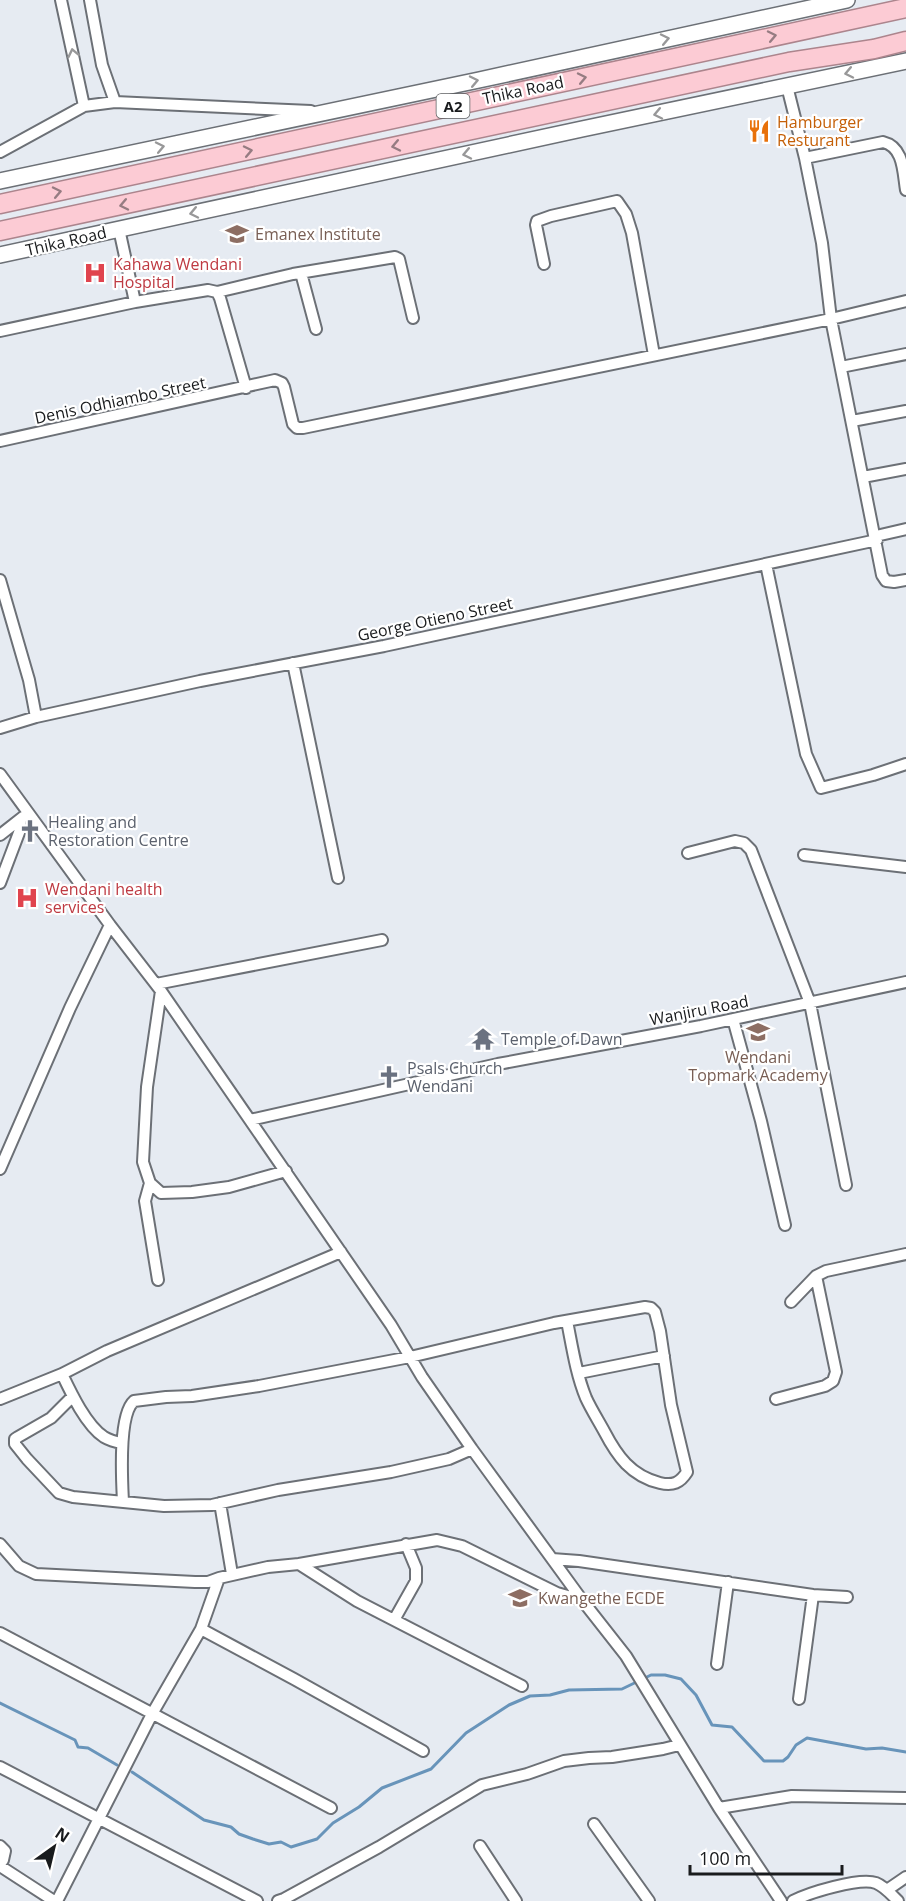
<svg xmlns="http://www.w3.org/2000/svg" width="906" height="1901" viewBox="0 0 906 1901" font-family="'Open Sans',sans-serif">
  <rect width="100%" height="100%" fill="#e6ebf2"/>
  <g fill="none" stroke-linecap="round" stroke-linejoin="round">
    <path stroke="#6894ba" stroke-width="3" d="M0,1703L75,1740L78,1747L88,1748L117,1765
      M132,1772L204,1820L231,1827L239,1834L253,1839L269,1844L281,1842L291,1847L317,1839L333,1823L359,1807L382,1788L431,1769L466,1733L509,1705L530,1696L550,1695L569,1690L622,1689L651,1675H665L681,1679L696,1695L712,1725L732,1727L764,1761H783L788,1757L796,1745L807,1738L866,1749L882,1748L906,1752"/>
    <g stroke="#6c7076" stroke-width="14">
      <path id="minor" d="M61,0L84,106
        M90,0L102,65L115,102
        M787,86L805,158L822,243L831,319L882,575L886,581L894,582L906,580
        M0,152L84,106L115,102L311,111
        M805,158L883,142C904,147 903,172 906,190
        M119,229L135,302
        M544,264L536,225L537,221L551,216L617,201L626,214L632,233L654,355
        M301,273L316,329
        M217,292L293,274L395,257L399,259L413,318
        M0,331L135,302L208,290L217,292L220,298L246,388
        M841,367L906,354
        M852,421L906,411
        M0,441L275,380L282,383L284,387L293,424L297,428H303L831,319L906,301
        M863,477L906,469
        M876,536L906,529
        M766,564L806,754L821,788L873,775L906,764
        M0,580L29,680L36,717
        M293,663L338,878
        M0,728L36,717L200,681L384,646L877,540
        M0,774L110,925L161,991L391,1325L422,1377L472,1449L582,1600L626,1656L719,1808L781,1901
        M0,835L23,817
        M688,853L735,841L744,843L751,850L810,1003L846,1185
        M804,855L906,867
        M0,883L20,830L21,819
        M156,984L382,940
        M161,991L147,1087L143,1162L150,1183L161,1193L192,1192L229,1187L286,1171
        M733,1019L761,1121L785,1225
        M250,1120L498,1064L701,1026L906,982
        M0,1169L70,1008L110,925
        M150,1183L145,1201L158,1280
        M791,1302L816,1276L826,1271L906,1254
        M579,1373L664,1356
        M73,1396L51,1418L18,1437L15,1439V1444L27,1459L59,1493L73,1497L164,1506L212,1505L278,1490L391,1472L449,1459L472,1449
        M0,1399L62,1374
        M776,1399L825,1386L833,1381L836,1372L816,1276
        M122,1443C116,1442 109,1440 104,1437C86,1425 71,1393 62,1374L107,1351L341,1252
        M123,1502C122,1481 118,1415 134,1401L166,1397L192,1396L259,1386L410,1357L554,1323L645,1307L651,1308L655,1312L660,1331L671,1405L687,1472C680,1483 673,1486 660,1483C631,1476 617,1456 604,1431C598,1420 591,1409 586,1398C576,1374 572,1346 567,1321
        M220,1503L232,1574
        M0,1544L19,1566L36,1574L195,1582H208L219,1578L268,1567L299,1564L437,1540L462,1546L557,1593L582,1600
        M552,1559L579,1561L813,1595L847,1597
        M299,1564L357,1601L522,1686
        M394,1620L416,1581V1568L406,1544
        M201,1629L294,1679L423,1751
        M0,1633L331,1808
        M717,1664L728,1582
        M799,1699L813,1595
        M0,1767L257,1901
        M719,1808L792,1796L906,1798
        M594,1824L649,1901
        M0,1846L5,1851L3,1860L0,1864
        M480,1846L516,1901
        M0,1866L54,1901
        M887,1890L906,1877
        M57,1901L152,1714L201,1629L219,1578
        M278,1901L284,1899L379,1847L482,1785L527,1774L564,1761L589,1758L612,1757L663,1749L679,1745
        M793,1901C808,1893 860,1877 876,1883C884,1886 892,1895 898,1901"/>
    </g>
    <g stroke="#6c7076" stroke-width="18">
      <path id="secondary" d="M0,181L479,80L847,0
        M0,255L582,129L906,61"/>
    </g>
    <g stroke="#ac858d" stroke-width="21">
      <path id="trunk" d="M0,204L906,8
        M0,231L789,62L874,49L906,41"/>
    </g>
    <use href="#minor" stroke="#fff" stroke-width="10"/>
    <use href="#secondary" stroke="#fff" stroke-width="15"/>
    <use href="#trunk" stroke="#fccbd4" stroke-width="18"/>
  </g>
  <defs><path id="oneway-chevron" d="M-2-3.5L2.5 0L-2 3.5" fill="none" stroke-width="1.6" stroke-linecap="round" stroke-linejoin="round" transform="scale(1.5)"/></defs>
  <g stroke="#967c82">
    <use href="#oneway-chevron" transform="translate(772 36) rotate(-12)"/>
    <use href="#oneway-chevron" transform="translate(582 78) rotate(-12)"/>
    <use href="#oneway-chevron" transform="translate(396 146) rotate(168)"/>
    <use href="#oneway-chevron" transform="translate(248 151) rotate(-12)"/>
    <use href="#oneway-chevron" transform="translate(57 192) rotate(-12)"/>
    <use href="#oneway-chevron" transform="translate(124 205) rotate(168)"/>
  </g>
  <g stroke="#989899">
    <use href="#oneway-chevron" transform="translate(665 39) rotate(-12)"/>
    <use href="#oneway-chevron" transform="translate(73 53) rotate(-102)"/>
    <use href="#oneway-chevron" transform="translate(849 73) rotate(168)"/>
    <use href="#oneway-chevron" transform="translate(474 81) rotate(-12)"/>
    <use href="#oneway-chevron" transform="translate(658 114) rotate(168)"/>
    <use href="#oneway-chevron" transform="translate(160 147) rotate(-12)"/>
    <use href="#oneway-chevron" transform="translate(467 154) rotate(168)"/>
    <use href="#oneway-chevron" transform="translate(194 213) rotate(168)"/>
  </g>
  <defs>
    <g id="restaurant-bare" transform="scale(1.8)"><path d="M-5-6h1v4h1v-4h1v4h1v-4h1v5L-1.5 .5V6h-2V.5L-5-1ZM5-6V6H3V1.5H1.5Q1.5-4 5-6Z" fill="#e8710a" stroke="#fff" stroke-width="2.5" paint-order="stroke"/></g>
    <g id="university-bare" transform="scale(1.8)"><path d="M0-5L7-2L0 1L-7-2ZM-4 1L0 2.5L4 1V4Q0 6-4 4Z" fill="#8d6e63" stroke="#fff" stroke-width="2.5" paint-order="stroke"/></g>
    <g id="hospital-bare" transform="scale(1.8)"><path d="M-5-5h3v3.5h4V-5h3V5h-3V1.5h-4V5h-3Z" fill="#e0444e" stroke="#fff" stroke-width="2.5" paint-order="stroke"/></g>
    <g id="church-bare" transform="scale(1.8)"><path d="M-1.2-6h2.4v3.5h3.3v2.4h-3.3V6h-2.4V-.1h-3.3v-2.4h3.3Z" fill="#6b7280" stroke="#fff" stroke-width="2.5" paint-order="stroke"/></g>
    <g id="school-bare" transform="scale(1.8)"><path d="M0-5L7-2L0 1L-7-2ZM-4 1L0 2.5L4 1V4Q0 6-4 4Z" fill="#8d6e63" stroke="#fff" stroke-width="2.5" paint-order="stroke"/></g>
    <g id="temple-bare" transform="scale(1.8)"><path d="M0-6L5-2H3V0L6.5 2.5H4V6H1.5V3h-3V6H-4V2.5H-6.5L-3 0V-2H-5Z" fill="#6b7280" stroke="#fff" stroke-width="2.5" paint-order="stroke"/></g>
  </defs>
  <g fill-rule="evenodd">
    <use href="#restaurant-bare" x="759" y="131"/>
    <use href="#university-bare" x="237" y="234"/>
    <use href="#hospital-bare" x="95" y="273"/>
    <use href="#church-bare" x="30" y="831"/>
    <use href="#hospital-bare" x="27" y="898"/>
    <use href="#school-bare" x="758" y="1032"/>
    <use href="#temple-bare" x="483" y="1039"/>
    <use href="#church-bare" x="389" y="1077"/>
    <use href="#school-bare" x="520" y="1598"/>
  </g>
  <g text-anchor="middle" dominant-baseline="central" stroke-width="4.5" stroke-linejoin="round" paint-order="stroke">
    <rect fill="#fff" stroke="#5e5f61" stroke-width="1.5" x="436.5" y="94" width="33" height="24" rx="4.5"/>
    <g font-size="15" font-weight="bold" fill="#191b1d">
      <text x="453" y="106">A2</text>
    </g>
    <g font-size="16" fill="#191b1d" stroke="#fff">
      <text transform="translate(523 90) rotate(-12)">Thika Road</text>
      <text transform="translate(66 241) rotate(-13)">Thika Road</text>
      <text transform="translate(120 400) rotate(-12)">Denis Odhiambo Street</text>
      <text transform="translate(435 619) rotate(-12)">George Otieno Street</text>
      <text transform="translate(699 1010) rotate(-11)">Wanjiru Road</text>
    </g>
    <g font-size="16" fill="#c56008" stroke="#fff" text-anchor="start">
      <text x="777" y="122">Hamburger<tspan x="777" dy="18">Resturant</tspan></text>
    </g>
    <g font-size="16" fill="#785e54" stroke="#fff" text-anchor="start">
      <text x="255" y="234">Emanex Institute</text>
      <text x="758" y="1057" text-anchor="middle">Wendani<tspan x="758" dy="18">Topmark Academy</tspan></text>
      <text x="538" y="1598">Kwangethe ECDE</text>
    </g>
    <g font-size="16" fill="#be3a42" stroke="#fff" text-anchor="start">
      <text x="113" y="264">Kahawa Wendani<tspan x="113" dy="18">Hospital</tspan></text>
      <text x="45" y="889">Wendani health<tspan x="45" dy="18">services</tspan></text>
    </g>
    <g font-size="16" fill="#5b616d" stroke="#fff" text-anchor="start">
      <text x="48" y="822">Healing and<tspan x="48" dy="18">Restoration Centre</tspan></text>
      <text x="501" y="1039">Temple of Dawn</text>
      <text x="407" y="1068">Psals Church<tspan x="407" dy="18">Wendani</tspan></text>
    </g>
  </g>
  <g transform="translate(54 1847) rotate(34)" stroke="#ffffff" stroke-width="4.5" paint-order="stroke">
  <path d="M0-4.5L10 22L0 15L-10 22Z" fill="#191b1d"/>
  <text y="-9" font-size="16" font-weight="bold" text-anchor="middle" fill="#191b1d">N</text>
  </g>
  <path d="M690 1865v9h152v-9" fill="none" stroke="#191b1d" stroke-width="3"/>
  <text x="699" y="1865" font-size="18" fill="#191b1d" stroke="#ffffff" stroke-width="4.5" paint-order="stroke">100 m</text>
</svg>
